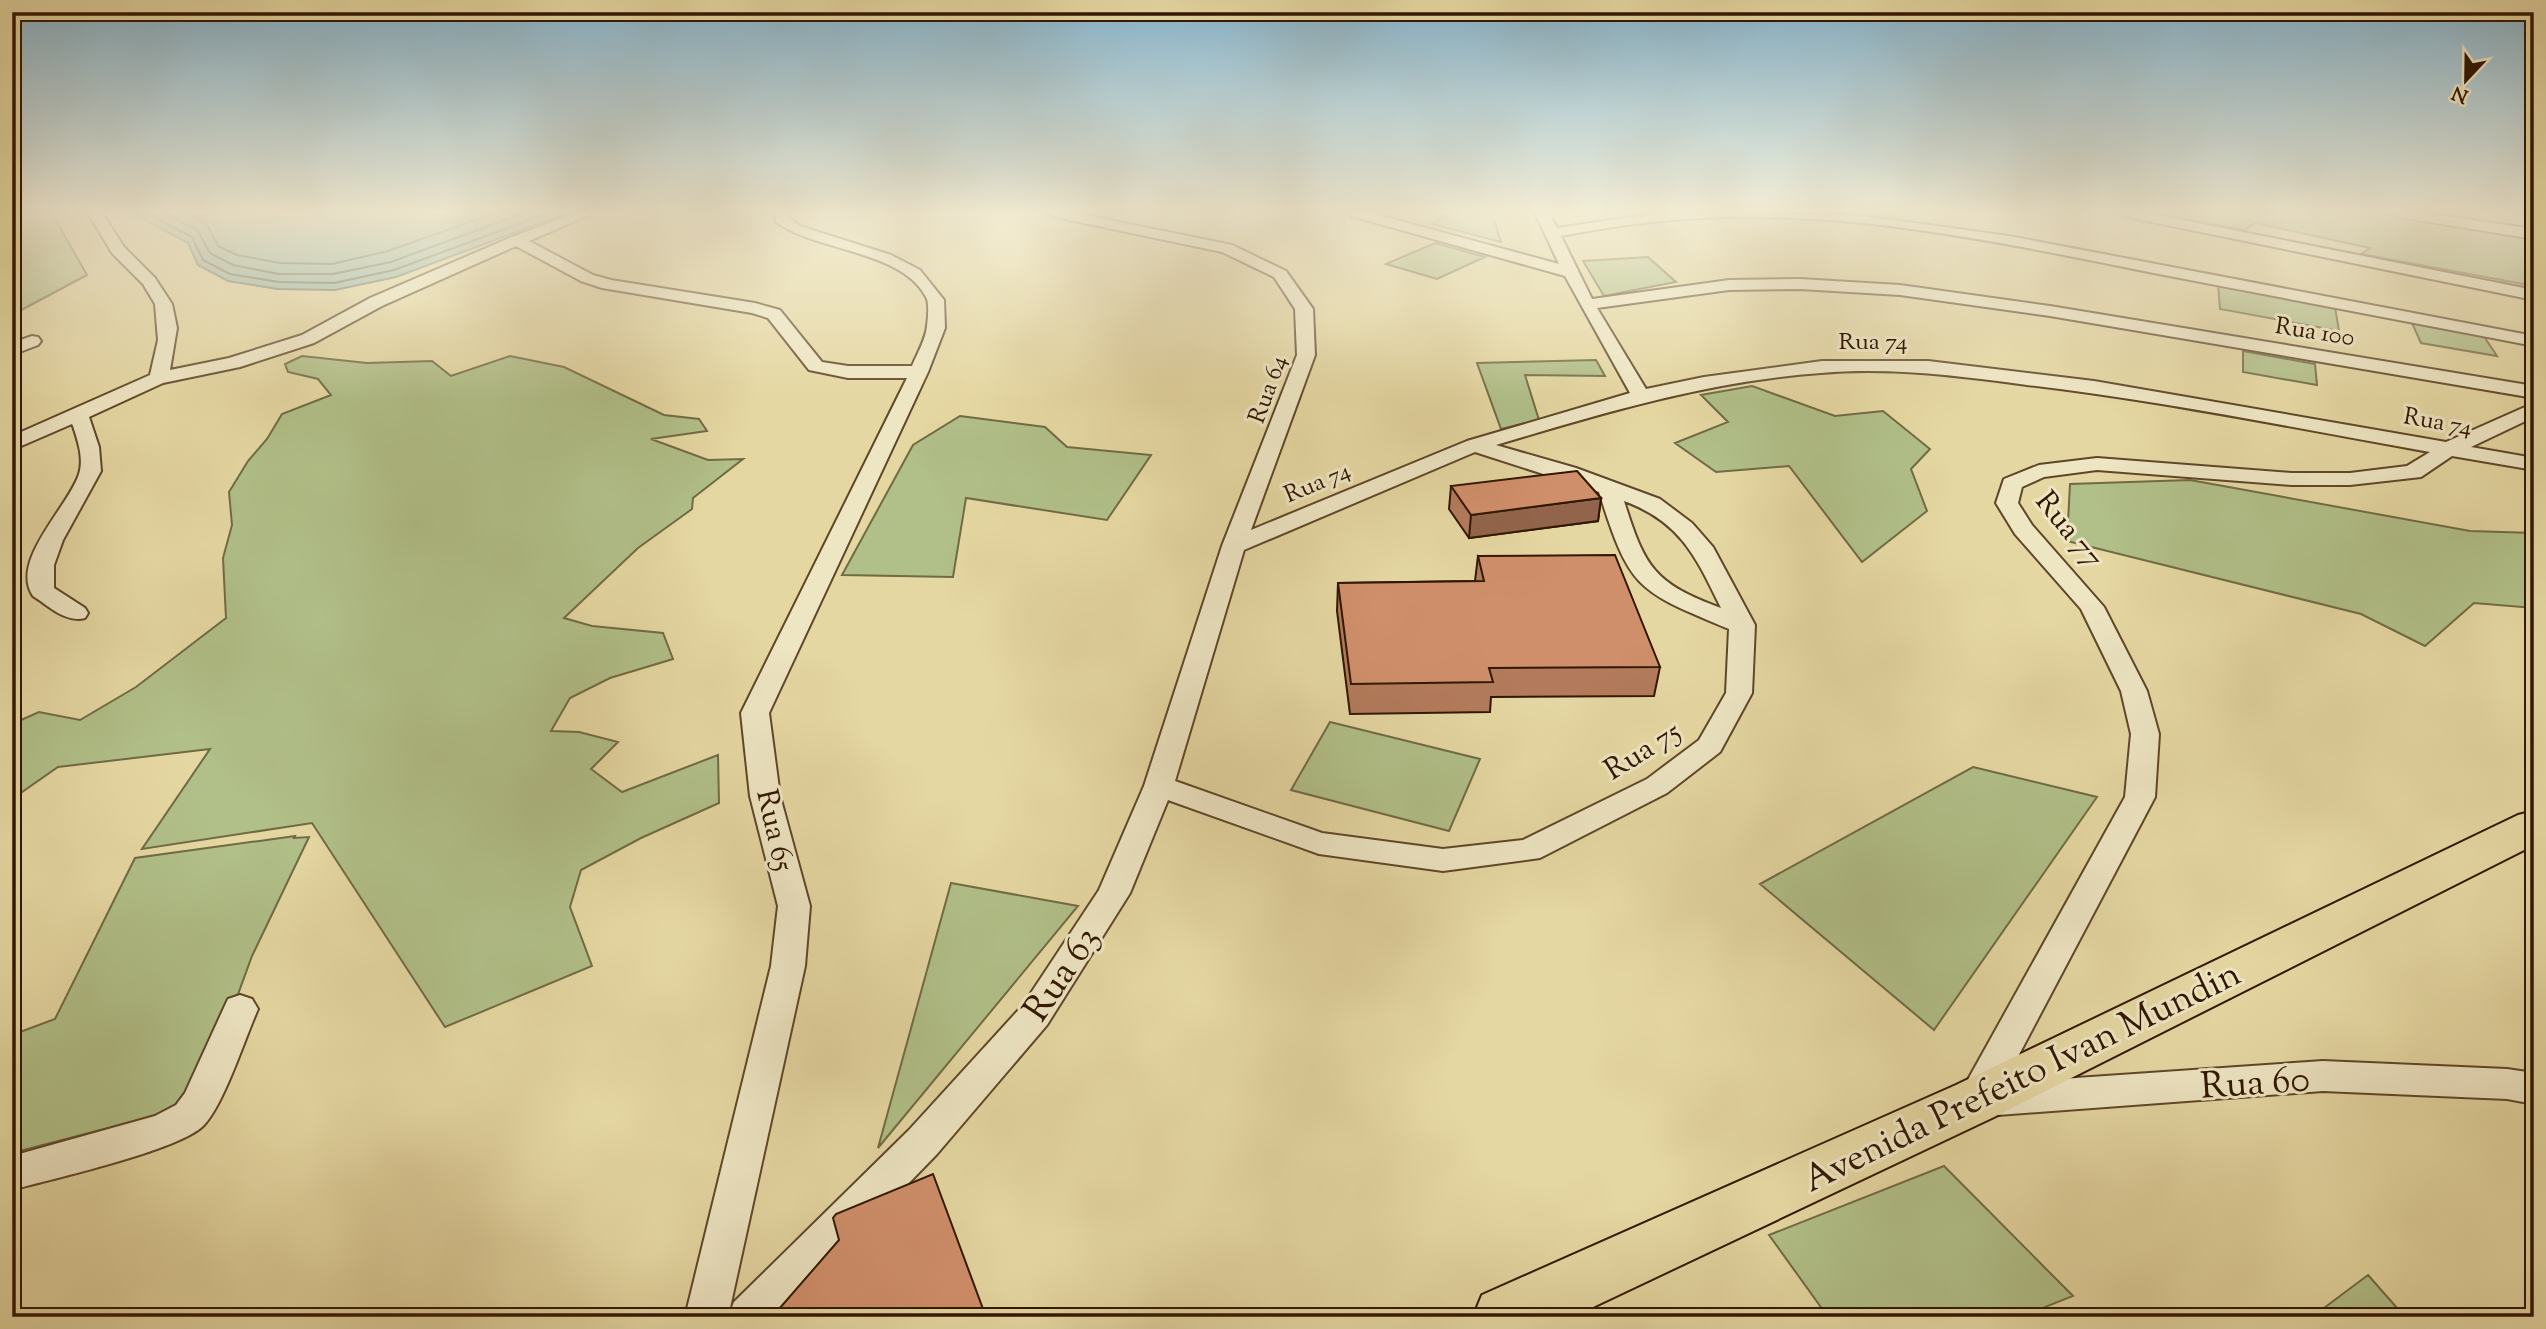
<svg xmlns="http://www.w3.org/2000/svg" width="2546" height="1329" viewBox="0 0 2546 1329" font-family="'Sorts Mill Goudy',serif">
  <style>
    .green { fill: #b1bf88; stroke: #716b44; stroke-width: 2 }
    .water { fill: #96b8ac; stroke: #6e7867; stroke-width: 2 }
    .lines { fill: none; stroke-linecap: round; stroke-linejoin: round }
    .shore { stroke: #646856; stroke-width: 2 }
    .street-casing { stroke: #5e4728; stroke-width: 4 }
    .primary-casing { stroke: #311700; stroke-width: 4 }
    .street { fill: #eee5c3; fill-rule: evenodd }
    .primary { fill: #e5d7a2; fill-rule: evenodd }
    .wall { fill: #b37b5c; stroke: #311700; stroke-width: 2 }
    .shaded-wall { fill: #92644b; stroke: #311700; stroke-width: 2 }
    .building { fill: #d08f6b; stroke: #311700; stroke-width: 2 }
    .labels { text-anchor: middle; stroke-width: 6; stroke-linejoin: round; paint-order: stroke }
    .far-street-label { font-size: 24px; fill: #311700; stroke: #eee5c3 }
    .street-label { font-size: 30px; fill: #311700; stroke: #eee5c3 }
    .near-street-label { font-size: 37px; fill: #311700; stroke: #eee5c3 }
  </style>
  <rect width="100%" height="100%" fill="#e5d7a2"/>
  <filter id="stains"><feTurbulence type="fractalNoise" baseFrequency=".00286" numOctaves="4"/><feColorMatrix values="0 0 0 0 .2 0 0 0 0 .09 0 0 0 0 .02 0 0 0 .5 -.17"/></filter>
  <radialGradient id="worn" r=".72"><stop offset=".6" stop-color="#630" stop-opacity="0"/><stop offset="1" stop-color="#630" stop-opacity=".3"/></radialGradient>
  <!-- green -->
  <path class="green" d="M12 213H52L87 275 12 315Z
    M1451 213H1492L1501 242 1432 224Z
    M2153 213H2378L2534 239V286L2361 254 2370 248 2255 223 2245 230Z
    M1435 243 1485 257 1437 279 1386 264Z
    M1648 257 1676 282 1604 296 1583 261Z
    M2218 285 2335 307 2339 331 2220 309Z
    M2412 323 2483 335 2497 356 2421 343Z
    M2243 351 2315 364 2317 385 2243 372Z
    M302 356 367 363 432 361 451 376 510 356 564 367 664 415 699 419 707 431 651 439 708 460 743 459 693 498 692 509 638 548 564 618 592 626 663 633 673 659 610 678 570 698 551 731 579 732 618 742 591 769 622 792 718 755 719 803 641 838 581 870 570 907 592 966 445 1027 312 823 142 849 210 749 58 767 12 799V724L39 712 80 720 136 687 226 618 223 558 232 525 229 492 248 461 267 439 282 414 331 395 318 379 288 372 285 364Z
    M1596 360 1605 376 1525 375 1539 420 1501 429 1477 363Z
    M1752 386 1835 416 1883 411 1930 449 1911 469 1927 511 1862 562 1789 466 1716 472 1675 443 1728 422 1701 395Z
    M960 416 1045 427 1067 447 1151 455 1107 520 966 498 953 577 842 575 913 445Z
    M2190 480 2470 531 2534 533V608L2474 603 2425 646 2361 614 2067 541 2070 484Z
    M1330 722 1480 759 1449 831 1291 790Z
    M1973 767 2097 797 1934 1030 1760 884Z
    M295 836 294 838 309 837 252 956 229 1019 178 1110 12 1153V1035L55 1019 135 858Z
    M951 883 1078 906 878 1148Z
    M1944 1166 2073 1296 2020 1317H1828L1769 1235Z
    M2368 1275 2405 1317H2312Z"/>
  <!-- water -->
  <path class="water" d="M133 213H567L396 277 335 290 278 289 228 281 198 265 188 243Z"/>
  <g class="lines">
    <!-- shore -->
    <path class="shore" d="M145 213 192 237 203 260 230 274 279 282 334 283 394 270 548 213
      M164 213 197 230 210 253 233 265 279 274H333L391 262 524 213
      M187 213 207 225 218 246 237 255 280 263 332 264 388 251 495 213"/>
    <!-- street casing -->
    <g class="street-casing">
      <path id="street" d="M88 213H102L124 247 155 278 172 304 177 328 170 370 229 358 302 335 370 298 512 237 575 213H594L529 241 593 275 611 280 755 303 780 310 822 362 848 366H912C917 354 926 339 927 326 928 319 929 305 927 299 904 250 817 252 776 222L775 213H789V218L800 226 891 255 920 270 944 300 945 328 928 372 769 713 780 796 810 906 805 966 728 1317 734 1302 909 1130 1023 1005 1099 890 1144 786 1222 546 1297 355 1295 309 1274 277 1222 252 1055 217 1048 213H1075L1232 245 1286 271 1313 309 1315 355 1251 530 1467 441 1630 393 1565 276 1351 216 1349 213H1371L1559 264 1535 213H1549L1557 228 1659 213 1857 215 2009 236 2534 336V346C2411 322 2288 299 2164 275 2013 245 1857 210 1703 218 1655 220 1608 227 1561 236L1592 299 1729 280 1800 279 1900 285 2050 306 2534 386V398L2050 316 1900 295 1800 289 1729 290 1597 308 1646 389 1704 377 1822 361H1928L2094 381 2446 442 2534 403V417L2471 447 2534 458V470L2452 456 2421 477 2350 485H2291L2097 470 2044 477 2022 487 2018 503 2032 525 2104 607 2147 691 2159 734 2155 797 2004 1083 2323 1061 2507 1069 2534 1073V1104L2507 1099 2323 1091 1998 1115 1984 1109 1978 1112 1965 1107 1959 1096 1965 1085 2125 797 2131 734 2121 691 2081 609 2015 534 1996 503 2004 479 2039 465 2097 458 2291 473H2350L2407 466 2430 452C2296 428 2162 401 2027 385 1959 376 1890 367 1821 373 1709 381 1603 413 1496 445L1576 468 1660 499 1692 523 1713 547 1755 625 1752 693 1720 752 1667 793 1540 858 1443 871 1319 854 1168 800 1130 893 1047 1025 937 1154 779 1317H685L771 966 778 906 750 796 741 713 907 378H848L809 370 768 318 752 313 602 288 581 281 516 246 382 306 314 343 240 367 163 383 89 417 99 447 101 471 63 540 54 565V588L85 608 88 613 85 618C65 623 49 606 33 596 9 561 69 506 79 474 84 459 78 441 73 426L72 424 12 450V436L150 375 158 340 155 304 143 284 112 253ZM1475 452 1599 492C1630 590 1636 590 1729 629L1726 693 1699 740 1647 779 1523 840 1443 849 1322 833 1175 781 1244 550ZM1624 501C1681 522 1696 557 1721 608 1654 583 1645 568 1624 501Z
        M2120 213H2147L2534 290V300L2127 217Z
        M2392 213H2425L2534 229V239L2399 217Z
        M32 336 38 337 41 341 38 345 12 355V343Z
        M240 995 252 999 258 1009C245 1038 224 1104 204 1125 181 1150 51 1179 12 1190V1156L155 1116 176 1105 185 1093 228 999Z"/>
    </g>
    <!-- primary casing -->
    <g class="primary-casing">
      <path id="primary" d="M2534 811V845L1994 1117 1572 1317H1473L1482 1295 1956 1085 2518 815Z"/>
    </g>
    <!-- street -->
    <use href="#street" class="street"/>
    <!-- primary -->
    <use href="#primary" class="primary"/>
  </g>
  <!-- wall -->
  <path class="wall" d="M1451 486 1601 498 1598 521 1469 538 1449 509Z
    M1478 556 1660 667 1654 696 1491 697 1490 712 1350 714 1337 611 1338 583 1475 581Z"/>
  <!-- shaded-wall -->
  <path class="shaded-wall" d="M1601 498 1598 521 1469 538 1471 515Z"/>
  <!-- building -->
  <path class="building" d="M1577 471 1601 498 1471 515 1451 486Z
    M1615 555 1660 667 1489 668 1493 682 1351 684 1338 583 1484 581 1478 556Z
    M933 1174 986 1317H772L839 1240 833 1218 836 1214Z"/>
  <!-- sky -->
  <linearGradient id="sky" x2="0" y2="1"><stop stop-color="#87b6d0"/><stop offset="0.53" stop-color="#f3edd5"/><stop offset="1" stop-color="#f3edd5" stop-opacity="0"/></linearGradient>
  <rect width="2546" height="399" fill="url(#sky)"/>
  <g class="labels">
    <!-- far-street labels -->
    <g class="far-street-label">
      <text transform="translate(2315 331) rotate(9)" y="8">Rua 100</text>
      <text x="1873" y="349">Rua 74</text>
      <text transform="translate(1267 389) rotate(-70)" y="8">Rua 64</text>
      <text transform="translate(2438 421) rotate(10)" y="8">Rua 74</text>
      <text transform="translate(1317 482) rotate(-23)" y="8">Rua 74</text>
    </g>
    <!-- street labels -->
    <g class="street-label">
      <text transform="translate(2070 529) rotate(51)" y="10">Rua 77</text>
      <text transform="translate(1642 750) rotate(-32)" y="10">Rua 75</text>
      <text transform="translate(776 830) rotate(77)" y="10">Rua 65</text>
    </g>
    <!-- near-street labels -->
    <g class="near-street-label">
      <text transform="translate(1060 973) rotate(-56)" y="13">Rua 63</text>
      <text transform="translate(2021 1075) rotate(-26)" y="13">Avenida Prefeito Ivan Mundin</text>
      <text transform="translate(2255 1081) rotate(-4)" y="13">Rua 60</text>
    </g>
  </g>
  <!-- margin -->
  <rect width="2546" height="1329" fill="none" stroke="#e5d7a2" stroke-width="42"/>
  <rect x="14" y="14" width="2518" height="1301" fill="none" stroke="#311700" stroke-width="3.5"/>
  <rect x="21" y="21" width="2504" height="1287" fill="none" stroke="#311700" stroke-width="2"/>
  <!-- north arrow -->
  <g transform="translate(2466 80) rotate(202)" stroke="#eee5c3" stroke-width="5" paint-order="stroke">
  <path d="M0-5L12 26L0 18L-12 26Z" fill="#311700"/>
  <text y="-10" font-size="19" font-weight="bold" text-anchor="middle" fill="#311700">N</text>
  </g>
  <rect width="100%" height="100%" filter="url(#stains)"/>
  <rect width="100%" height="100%" fill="url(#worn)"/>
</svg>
